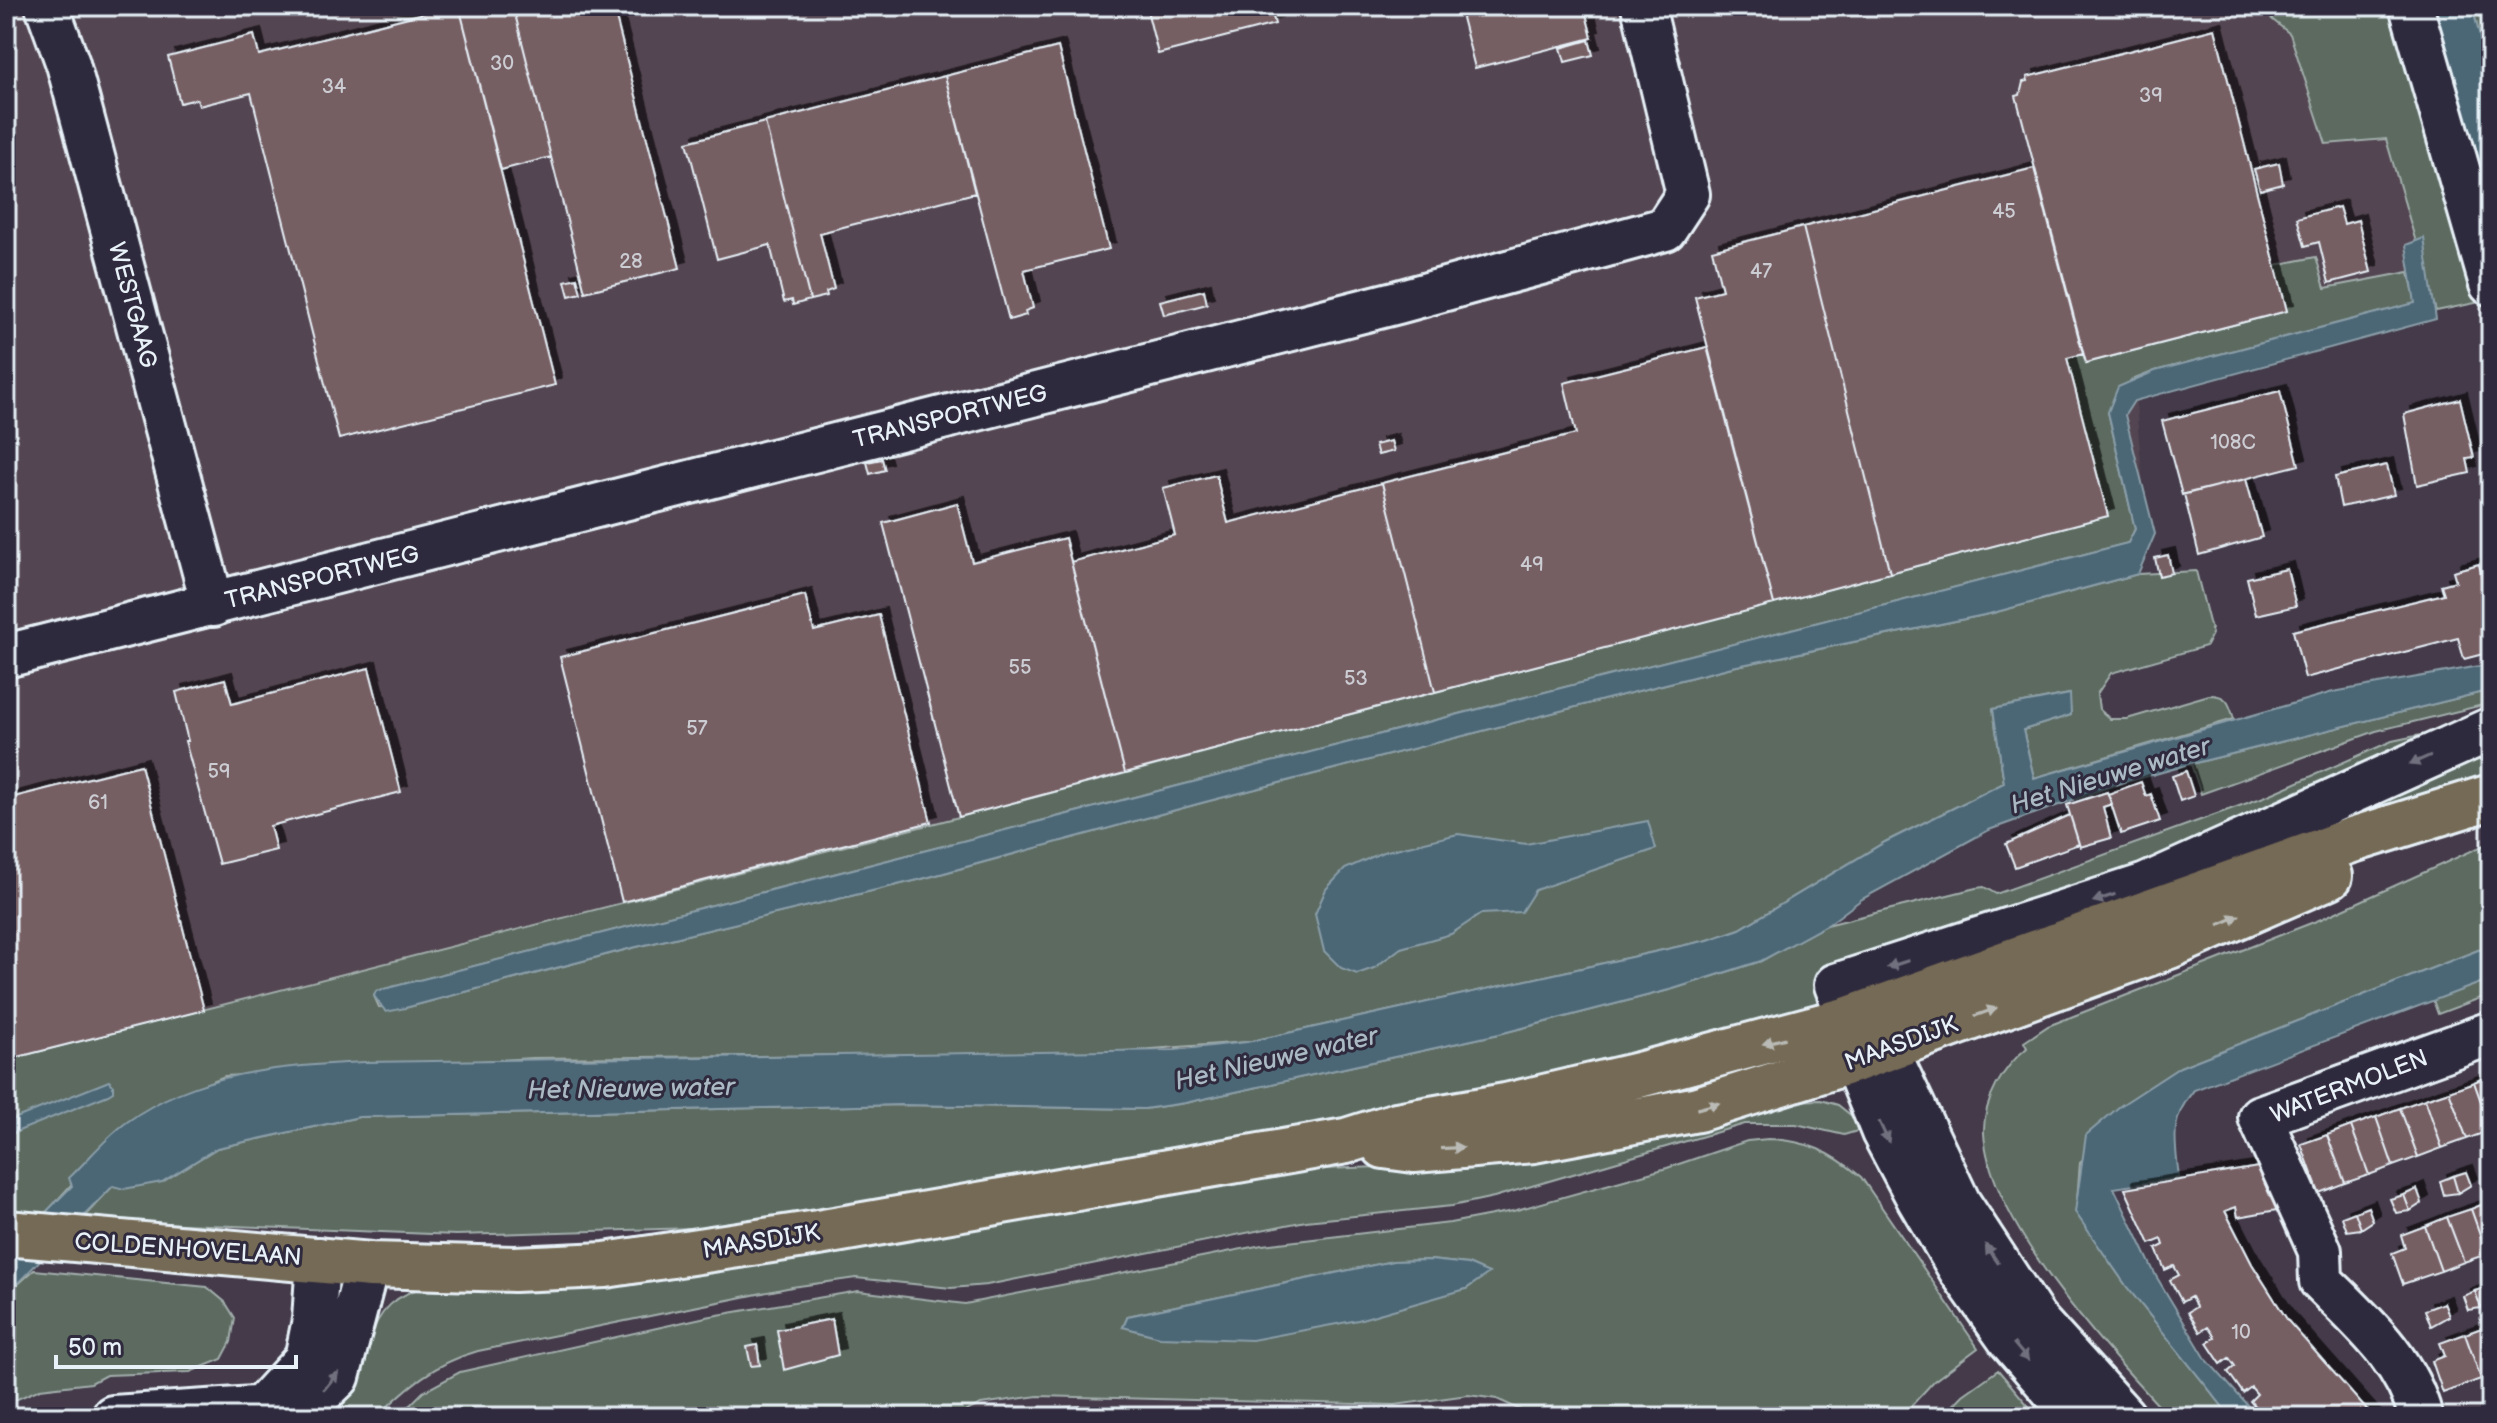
<svg xmlns="http://www.w3.org/2000/svg" width="2497" height="1423" viewBox="0 0 2497 1423" font-family="'Balsamiq Sans',sans-serif">
  <style>
    .built { fill: #534551 }
    .green { fill: #5c6a60; stroke: #a2aeac; stroke-width: 2; fill-rule: evenodd }
    .water { fill: #4c6674; stroke: #8a9ea9; stroke-width: 2 }
    .building { fill: #765f64; stroke: #e8f1f8; stroke-width: 2; filter: url(#shadow) }
    .lines { fill: none; stroke-linecap: round; stroke-linejoin: round }
    .minor-casing { stroke: #e8f1f8; stroke-width: 48 }
    .major-casing { stroke: #e8f1f8; stroke-width: 50 }
    .minor { stroke: #2f2a3d; stroke-width: 42 }
    .major { stroke: #756a55; stroke-width: 44 }
    .oneway { fill: #70707e }
    .oneway2 { fill: #babbb7 }
    .labels { text-anchor: middle; stroke-width: 6; stroke-linejoin: round; paint-order: stroke }
    .number-label { font-size: 20px; fill: #ccccd3 }
    .street-label { font-size: 24px; fill: #e8f1f8; stroke: #2f2a3d }
    .water-label { font-size: 26px; font-style: italic; fill: #aab9c3; stroke: #2f2a3d }
  </style>
  <defs>
    <filter id="shadow"><feDropShadow dx="7" dy="-7" stdDeviation="0" flood-color="#0009"/></filter>
  </defs>
  <rect width="100%" height="100%" fill="#443a49"/>
  <filter id="ink" filterUnits="userSpaceOnUse"><feTurbulence type="fractalNoise" baseFrequency=".0125" numOctaves="2"/><feDisplacementMap in="SourceGraphic" scale="16" xChannelSelector="R" yChannelSelector="G"/><feConvolveMatrix kernelMatrix="1 2 1 2 8 2 1 2 1" color-interpolation-filters="sRGB"/></filter>
  <g filter="url(#ink)">
    <!-- built -->
    <path class="built" d="M6 6H2351L2437 304 2135 392 2148 541 6 1131Z"/>
    <!-- green -->
    <path class="green" d="M2256 6H2396L2485 301 2436 311 2386 139 2326 144 2290 34Z
      M2472 6H2491V80Z
      M2316 257 2325 288 2409 272 2416 303 2155 371 2132 380 2108 412 2135 529 2128 543 376 991 374 996 379 1007 405 1008 628 949 918 880 1205 802 1732 667 1989 614 2138 574 2196 571 2212 634 2206 646 2111 673 2097 694 2099 709 2110 719H2127L2209 695C2227 695 2229 702 2234 719L2034 778 2023 730 2071 715 2069 694 1993 709 2004 783 1885 842 1740 929 1708 940 1247 1042 1097 1053 532 1058 225 1076 177 1095 128 1122 43 1216 6 1215V1060L959 817 2107 516 2067 358 2083 354 2086 363 2287 311 2275 265Z
      M2491 690V703L2376 731 2201 794 2191 764Z
      M2449 729 2142 876 1823 980 1815 1008 1518 1094 729 1227 456 1235 81 1220 113 1186 162 1182 217 1148 359 1117 902 1105 1144 1109 1185 1103 1499 1034 1673 989 1761 961 1819 927 1976 888 1984 887 1996 894 2264 797 2392 741Z
      M2491 747V779L2220 865Z
      M2491 842V945L2180 1067 2080 1163 2076 1212 2127 1287 2231 1417H2169C2109 1352 1989 1224 1984 1133 1983 1101 2003 1067 2027 1048L2024 1042 2048 1026 2319 920Z
      M2491 979V994L2438 1014 2433 1000Z
      M1821 1100 1838 1105 1867 1128 1844 1135 1796 1124H1745L1494 1197 1452 1206 1306 1221 987 1285 951 1288 856 1278 792 1287 478 1351C435 1363 408 1386 377 1417H307L365 1342H369C378 1310 397 1293 429 1286L670 1279 1267 1171 1437 1165 1791 1101Z
      M1768 1139C1806 1140 1832 1152 1861 1177L1978 1348 1934 1381 1901 1417H1536L1497 1399 1468 1395 1395 1405 1038 1396 981 1404 954 1417 940 1414 937 1417H398L423 1392 460 1372 706 1317 858 1291 965 1304 1262 1245 1450 1223 1513 1211 1667 1168 1747 1141ZM1430 1260 1468 1264 1488 1273 1466 1289 1123 1327 1128 1316 1393 1261Z
      M34 1270 207 1287 225 1302 235 1318 231 1342 222 1359 190 1372 106 1375 91 1383 40 1389 6 1404V1295Z
      M1998 1370 2038 1417H1942L1963 1395Z
      M1078 1406 1335 1417H981Z"/>
    <!-- water -->
    <path class="water" d="M2430 6H2472L2491 80V223Z
      M2424 238 2436 319 2134 401 2125 415 2155 534 2138 574 1989 614 1732 667 1205 802 918 880 628 949 405 1008 386 1012 374 996 376 991 2128 543 2135 529 2108 412 2118 387 2155 371 2415 303 2406 245Z
      M2491 664V690L2191 764 2109 787 1989 830 1862 899 1829 924 1761 961 1673 989 1499 1034 1185 1103 1144 1109 902 1105 359 1117 217 1148 162 1182 124 1189 113 1186 6 1295V1252L72 1186 69 1178C88 1160 106 1137 127 1122 197 1071 282 1066 365 1062L1175 1050 1247 1042 1708 940 1740 929 1885 842 2004 783 1993 709 2070 694 2071 715 2023 730 2034 778 2333 692Z
      M1648 821 1656 849 1535 890 1521 912 1481 914 1451 934 1401 948 1374 968 1357 974 1341 968 1324 951 1315 914 1326 889 1345 869 1383 852 1458 834 1526 844Z
      M2491 945V979L2194 1090C2169 1120 2175 1140 2179 1178L2114 1188 2156 1276 2206 1359 2258 1417H2231L2127 1287 2075 1212 2086 1135 2120 1106 2180 1067Z
      M109 1081 113 1085V1092L108 1095 6 1136V1122Z
      M1430 1260 1468 1264 1489 1273 1466 1289 1358 1320 1252 1340 1160 1337 1123 1327 1128 1316 1393 1261Z"/>
    <!-- building -->
    <path class="building" d="M452 6H459L555 385 339 439 251 93 199 106 197 99 180 103 168 57 254 35 259 55Z
      M459 6H513L551 157 501 170Z
      M513 6H613L680 268 585 292Z
      M1146 6H1270L1275 24 1158 54Z
      M1459 6H1584L1592 38 1475 68Z
      M2215 29 2287 311 2086 363 2016 96 2020 95 2023 82 2028 81 2027 77Z
      M1589 40 1593 55 1565 62 1561 48Z
      M1058 47 1109 249 1024 270 1033 308 1025 311 1026 315 1009 320 945 76Z
      M945 76 975 193 820 233 834 289 826 292 827 296 810 300 765 122Z
      M765 122 810 300 793 305 792 300 784 302 770 245 717 259 687 142Z
      M2279 163 2283 184 2260 190 2254 169Z
      M2034 168 2083 354 2067 358 2108 516 1890 573 1803 227Z
      M2339 207 2344 224 2358 220 2371 272 2329 283 2319 242 2305 246 2297 218Z
      M1803 227 1890 573 1774 604 1695 297 1722 290 1712 250Z
      M577 278 581 293 569 296 565 281Z
      M1204 290 1207 304 1164 315 1160 301Z
      M1707 347 1774 604 1435 692 1382 483 1576 434 1564 383Z
      M2280 391 2299 465 2182 495 2162 421Z
      M2460 399 2474 458 2467 459 2470 473 2417 485 2404 414Z
      M1391 441 1394 451 1378 455 1375 445Z
      M882 459 885 470 870 474 867 462Z
      M2387 465 2394 495 2341 507 2335 477Z
      M1216 475 1228 523 1382 483 1435 692 1125 773 1071 562 1175 535 1163 488Z
      M2246 479 2262 537 2199 555 2184 494Z
      M957 503 972 562 1065 538 1125 773 959 817 883 523Z
      M2168 555 2172 573 2159 576 2155 558Z
      M2479 564 2491 613V652L2464 659 2458 638 2305 678 2293 631 2444 594 2441 585 2456 581 2453 571Z
      M2287 569 2296 606 2256 615 2247 578Z
      M2491 572V595L2487 596 2481 574Z
      M805 595 814 631 879 615 931 822 622 902 560 657Z
      M369 668 401 792 270 826 276 850 219 864 185 741H188L176 692 225 679 232 704Z
      M141 765 204 1010 6 1060V799Z
      M2186 771 2194 796 2180 801 2172 776Z
      M2141 782 2146 796 2151 794 2160 821 2121 834 2108 794Z
      M2107 792 2112 804 2103 807 2111 838 2080 847 2067 805Z
      M2070 815 2079 844 2015 867 2006 844Z
      M2491 1075V1129L2474 1082Z
      M2474 1082 2491 1130 2467 1139 2449 1091Z
      M2449 1091 2467 1139 2442 1148 2425 1099Z
      M2425 1099 2442 1148 2418 1157 2400 1108Z
      M2400 1108 2418 1157 2393 1166 2376 1117Z
      M2376 1117 2393 1166 2369 1175 2351 1126Z
      M2351 1126 2369 1175 2345 1183 2327 1135Z
      M2327 1135 2345 1183 2319 1193 2301 1144Z
      M2270 1165 2288 1208 2238 1217 2236 1207 2225 1211 2252 1264 2288 1321 2373 1417H2277L2274 1414 2264 1417 2250 1401 2257 1394 2251 1387 2243 1393 2228 1372 2235 1366 2229 1358 2221 1364 2207 1343 2215 1337 2208 1327 2200 1332 2188 1312 2196 1307 2191 1297 2182 1302 2170 1280 2179 1275 2174 1266 2165 1270 2156 1249 2164 1245 2162 1239 2150 1244 2125 1189Z
      M2466 1172 2471 1185 2458 1193 2453 1176Z
      M2453 1176 2458 1193 2444 1195 2440 1181Z
      M2417 1189 2422 1203 2410 1211 2404 1195Z
      M2404 1195 2410 1211 2396 1213 2390 1199Z
      M2491 1201V1252L2487 1254 2471 1209Z
      M2368 1207 2373 1221 2361 1229 2355 1212Z
      M2471 1209 2487 1254 2464 1262 2447 1217Z
      M2355 1212 2361 1229 2347 1231 2342 1217Z
      M2447 1217 2464 1262 2441 1271 2425 1226Z
      M2425 1226 2441 1271 2403 1284 2392 1253 2405 1248 2401 1235Z
      M2487 1287 2491 1302 2481 1308 2475 1291Z
      M2475 1291 2481 1308 2468 1310 2463 1296Z
      M2444 1303 2449 1316 2431 1326 2425 1310Z
      M832 1319 838 1355 784 1370 777 1330Z
      M2487 1326 2491 1336V1375L2481 1379 2465 1334Z
      M2465 1334 2481 1379 2443 1393 2432 1361 2445 1356 2440 1343Z
      M757 1345 760 1365 751 1366 747 1347Z"/>
    <g class="lines">
      <!-- minor casing -->
      <g class="minor-casing">
        <path id="minor" d="M47 6 68 64 213 605
          M2411 6 2491 284
          M6 656 1398 302 1665 229 1688 194 1643 6
          M1860 1028 1886 1048 1959 1203 2035 1319 2124 1417
          M262 1407 306 1359 314 1320 318 1259
          M113 1417 285 1406 319 1395 338 1377 364 1278 371 1265
          M2076 1417 2009 1339 1961 1271 1918 1198 1883 1132 1854 1060 1849 1019 1836 985 2146 885 2491 729
          M2421 1417C2406 1359 2362 1322 2321 1281L2320 1251 2260 1117 2491 1033"/>
      </g>
      <!-- major casing -->
      <g class="major-casing">
        <path id="major" d="M1384 1146 1414 1150 1534 1140 1698 1109 1854 1060 2169 946 2330 876
          M6 1233 371 1265 514 1269 605 1265 818 1233 1346 1141 1397 1125 1506 1106 1639 1075 1849 1019 2352 840 2491 797"/>
      </g>
      <!-- minor -->
      <use href="#minor" class="minor"/>
      <!-- major -->
      <use href="#major" class="major"/>
    </g>
    <!-- one-way arrows -->
    <defs><path id="oneway-solid" d="M-6-.8H1V-3.2L6.5 0L1 3.2V.8H-6Z" transform="scale(2)"/></defs>
    <g class="oneway">
      <use href="#oneway-solid" transform="translate(2420 760) rotate(156)"/>
      <use href="#oneway-solid" transform="translate(2104 898) rotate(162)"/>
      <use href="#oneway-solid" transform="translate(1898 964) rotate(162)"/>
      <use href="#oneway-solid" transform="translate(1884 1132) rotate(65)"/>
      <use href="#oneway-solid" transform="translate(1992 1254) rotate(-124)"/>
      <use href="#oneway-solid" transform="translate(2021 1352) rotate(50)"/>
      <use href="#oneway-solid" transform="translate(331 1381) rotate(-51)"/>
    </g>
    <g class="oneway2">
      <use href="#oneway-solid" transform="translate(2229 920) rotate(-24)"/>
      <use href="#oneway-solid" transform="translate(1986 1012) rotate(-20)"/>
      <use href="#oneway-solid" transform="translate(1774 1041) rotate(166)"/>
      <use href="#oneway-solid" transform="translate(1708 1106) rotate(-15)"/>
      <use href="#oneway-solid" transform="translate(1452 1148) rotate(-3)"/>
    </g>
  </g>
  <g class="labels">
    <!-- number labels -->
    <g class="number-label">
      <text x="502" y="70">30</text>
      <text x="334" y="93">34</text>
      <text x="2151" y="102">39</text>
      <text x="2004" y="218">45</text>
      <text x="631" y="268">28</text>
      <text x="1761" y="278">47</text>
      <text x="2233" y="449">108C</text>
      <text x="1532" y="571">49</text>
      <text x="1020" y="674">55</text>
      <text x="1356" y="685">53</text>
      <text x="697" y="735">57</text>
      <text x="219" y="778">59</text>
      <text x="98" y="809">61</text>
      <text x="2241" y="1339">10</text>
    </g>
    <!-- street labels -->
    <g class="street-label">
      <text transform="translate(133 305) rotate(75)" y="8">WESTGAAG</text>
      <text transform="translate(950 416) rotate(-14)" y="8">TRANSPORTWEG</text>
      <text transform="translate(322 577) rotate(-14)" y="8">TRANSPORTWEG</text>
      <text transform="translate(1901 1043) rotate(-20)" y="8">MAASDIJK</text>
      <text transform="translate(2349 1086) rotate(-21)" y="8">WATERMOLEN</text>
      <text transform="translate(761 1241) rotate(-9)" y="8">MAASDIJK</text>
      <text transform="translate(188 1249) rotate(4)" y="8">COLDENHOVELAAN</text>
    </g>
    <!-- water labels -->
    <g class="water-label">
      <text transform="translate(2110 775) rotate(-17)" y="9">Het Nieuwe water</text>
      <text transform="translate(1276 1058) rotate(-13)" y="9">Het Nieuwe water</text>
      <text transform="translate(631 1088) rotate(-1)" y="9">Het Nieuwe water</text>
    </g>
  </g>
  <!-- margin -->
  <rect width="2497" height="1423" fill="none" stroke="#2f2a3d" stroke-width="32"/>
  <rect x="16" y="16" width="2465" height="1391" fill="none" stroke="#e8f1f8" stroke-width="3" filter="url(#ink)"/>
  <!-- scale -->
  <path d="M56 1355v12h240v-12" fill="none" stroke="#e8f1f8" stroke-width="4"/>
  <text x="68" y="1355" font-size="24" fill="#e8f1f8" stroke="#2f2a3d" stroke-width="6" paint-order="stroke">50 m</text>
</svg>
